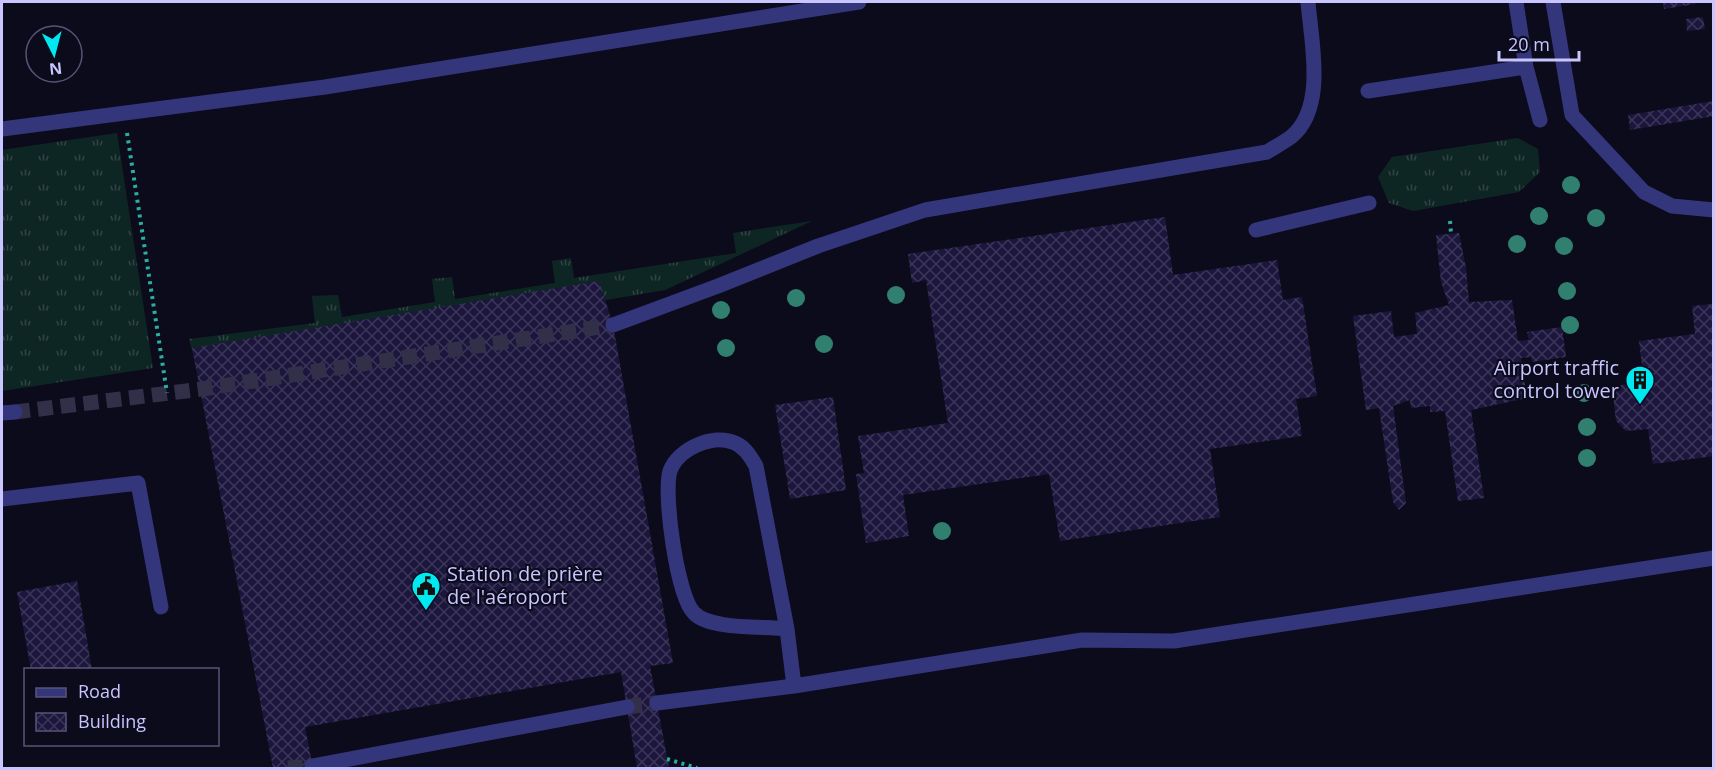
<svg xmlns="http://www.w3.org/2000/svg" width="1715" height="770" viewBox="0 0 1715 770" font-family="'Open Sans',sans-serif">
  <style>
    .grass { fill: url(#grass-tufts) }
    .building { fill: url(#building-cross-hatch) }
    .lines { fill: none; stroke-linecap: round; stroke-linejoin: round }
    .minor-tunnel { stroke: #323049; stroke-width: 15; stroke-dasharray: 15 8; stroke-linecap: butt }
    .path { stroke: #2aaf9e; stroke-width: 4; stroke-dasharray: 3 4.5; stroke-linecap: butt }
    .minor { stroke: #34367c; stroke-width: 15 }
    .tree { fill: #31806f }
    .labels { text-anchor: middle; stroke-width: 4.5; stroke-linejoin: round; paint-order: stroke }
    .poi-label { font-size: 20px; fill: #c8c5ff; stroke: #0c0b1c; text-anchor: end }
  </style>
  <defs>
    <pattern id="grass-tufts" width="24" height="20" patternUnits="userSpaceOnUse" patternTransform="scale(1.5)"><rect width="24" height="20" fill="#0e2623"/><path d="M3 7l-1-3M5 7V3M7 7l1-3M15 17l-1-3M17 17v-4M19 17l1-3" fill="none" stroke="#304444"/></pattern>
    <pattern id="building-cross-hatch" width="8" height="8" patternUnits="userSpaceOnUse" patternTransform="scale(1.5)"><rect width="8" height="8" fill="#1c163d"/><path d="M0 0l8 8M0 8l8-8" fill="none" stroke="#3c365a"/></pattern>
  </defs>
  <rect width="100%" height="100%" fill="#0c0b1c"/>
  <!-- grass -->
  <path class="grass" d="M117 133 153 368 2 391V150Z
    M1518 138 1538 149 1540 172 1519 192 1413 211 1389 203 1378 177 1392 157Z
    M812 221 665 290 197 369 189 339 315 323 312 296 338 295 342 317 435 302 432 279 452 277 455 299 555 283 552 261 571 258 574 278 736 253 733 233Z"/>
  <!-- building -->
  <path class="building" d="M1663 2H1695V4L1664 9Z
    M1703 17 1705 29 1687 31 1686 19Z
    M1714 101V116L1630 130 1628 115Z
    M1165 217 1173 275 1277 260 1283 300 1302 297 1317 396 1296 399 1302 436 1210 449 1220 517 1060 541 1049 474 903 495 909 536 866 543 856 474 864 473 858 436 948 423 926 280 912 283 908 254Z
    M1459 233 1466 268 1469 302 1512 300 1518 341 1529 340 1527 332 1562 327 1566 357 1532 362 1531 357 1521 358 1527 398 1471 410 1484 498 1458 501 1445 411 1430 412V406L1411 408 1410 400 1393 406 1406 503 1399 510 1393 502 1379 408 1366 410 1353 316 1391 311 1394 337 1417 334 1415 313 1449 305 1441 282 1436 235Z
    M599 281 613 325 673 663 650 666 669 768H637L621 672 305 727 313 768H273L192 348Z
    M1714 304V456L1653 464 1648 429 1626 431 1616 421 1613 395 1621 385 1644 382 1639 341 1695 334 1692 306Z
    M833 397 846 490 790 499 775 405Z
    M77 581 92 670H31L17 592Z"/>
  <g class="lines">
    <!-- minor-tunnel -->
    <path class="minor-tunnel" d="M15 412 202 389 613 325
      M627 707 657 703
      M288 768 312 766"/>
    <!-- path -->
    <path class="path" d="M127 133 167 393
      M1450 221 1451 233
      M667 759 697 768"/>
    <!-- minor -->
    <path class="minor" d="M1516 2 1526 67 1540 120
      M1553 2 1572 115 1644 192 1672 206 1714 210
      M1368 91 1526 67
      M2 129 325 87 859 2
      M1256 230 1369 203
      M613 325 718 286 818 246 925 210 1267 152C1275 147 1284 142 1291 137 1327 108 1311 41 1308 2
      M2 413 15 412
      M2 499 138 483 161 607
      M787 629C763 626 710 630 694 613 677 596 663 494 670 471 678 449 713 433 735 443 745 447 751 457 756 466L787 629 794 686
      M657 703 794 686 1082 640 1174 641 1714 558
      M312 766 627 707"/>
  </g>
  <!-- trees -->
  <g class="tree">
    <circle cx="1571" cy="185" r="9"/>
    <circle cx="1539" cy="216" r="9"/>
    <circle cx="1596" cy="218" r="9"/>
    <circle cx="1517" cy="244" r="9"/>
    <circle cx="1564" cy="246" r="9"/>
    <circle cx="1567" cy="291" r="9"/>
    <circle cx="896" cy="295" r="9"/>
    <circle cx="796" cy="298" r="9"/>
    <circle cx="721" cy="310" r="9"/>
    <circle cx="1570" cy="325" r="9"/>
    <circle cx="824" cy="344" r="9"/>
    <circle cx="726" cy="348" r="9"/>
    <circle cx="1584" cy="393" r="9"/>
    <circle cx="1587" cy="427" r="9"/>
    <circle cx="1587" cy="458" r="9"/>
    <circle cx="942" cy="531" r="9"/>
  </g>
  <!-- icons -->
  <defs>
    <g id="building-pin" transform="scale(1.5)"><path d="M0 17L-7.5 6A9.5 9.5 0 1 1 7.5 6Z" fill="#00e8f0" stroke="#0c0b1c"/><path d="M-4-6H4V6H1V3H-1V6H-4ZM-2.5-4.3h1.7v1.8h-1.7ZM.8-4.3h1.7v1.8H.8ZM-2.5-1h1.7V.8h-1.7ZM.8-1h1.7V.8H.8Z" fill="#111"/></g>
    <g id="civic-pin" transform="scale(1.5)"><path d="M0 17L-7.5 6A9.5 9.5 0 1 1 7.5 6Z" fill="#00e8f0" stroke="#0c0b1c"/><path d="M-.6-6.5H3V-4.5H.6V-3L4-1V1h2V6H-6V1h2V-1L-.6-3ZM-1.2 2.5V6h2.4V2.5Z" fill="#111"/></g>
  </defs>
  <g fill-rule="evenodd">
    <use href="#building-pin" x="1640" y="380"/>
    <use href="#civic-pin" x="426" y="586"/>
  </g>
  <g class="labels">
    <!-- poi labels -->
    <g class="poi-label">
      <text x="1619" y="375">Airport traffic<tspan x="1619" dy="23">control tower</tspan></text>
      <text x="447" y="581" text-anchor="start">Station de prière<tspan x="447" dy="23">de l'aéroport</tspan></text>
    </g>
  </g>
  <!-- border -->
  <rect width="1715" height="770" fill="none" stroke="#c8c5ff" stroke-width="6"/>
  <!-- legend -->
  <rect x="24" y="668" width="195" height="78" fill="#0c0b1c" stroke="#575577" stroke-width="1.5"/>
  <rect x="36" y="688" width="30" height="9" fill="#34367c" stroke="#575577" stroke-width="1.5"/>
  <text x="78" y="698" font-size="18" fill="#c8c5ff">Road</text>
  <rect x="36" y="713" width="30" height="18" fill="url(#building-cross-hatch)" stroke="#575577" stroke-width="1.5"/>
  <text x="78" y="728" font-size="18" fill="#c8c5ff">Building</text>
  <!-- north arrow -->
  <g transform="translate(54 54) rotate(174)"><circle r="28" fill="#0c0b1c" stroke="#575577" stroke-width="1.5"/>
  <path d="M0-4.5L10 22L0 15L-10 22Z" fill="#00e8f0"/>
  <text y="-9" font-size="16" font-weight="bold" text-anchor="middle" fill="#c8c5ff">N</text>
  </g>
  <!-- scale -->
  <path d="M1499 51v9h80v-9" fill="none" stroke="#c8c5ff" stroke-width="3"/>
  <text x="1508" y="51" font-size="18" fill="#c8c5ff" stroke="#0c0b1c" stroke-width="4.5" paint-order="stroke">20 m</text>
</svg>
